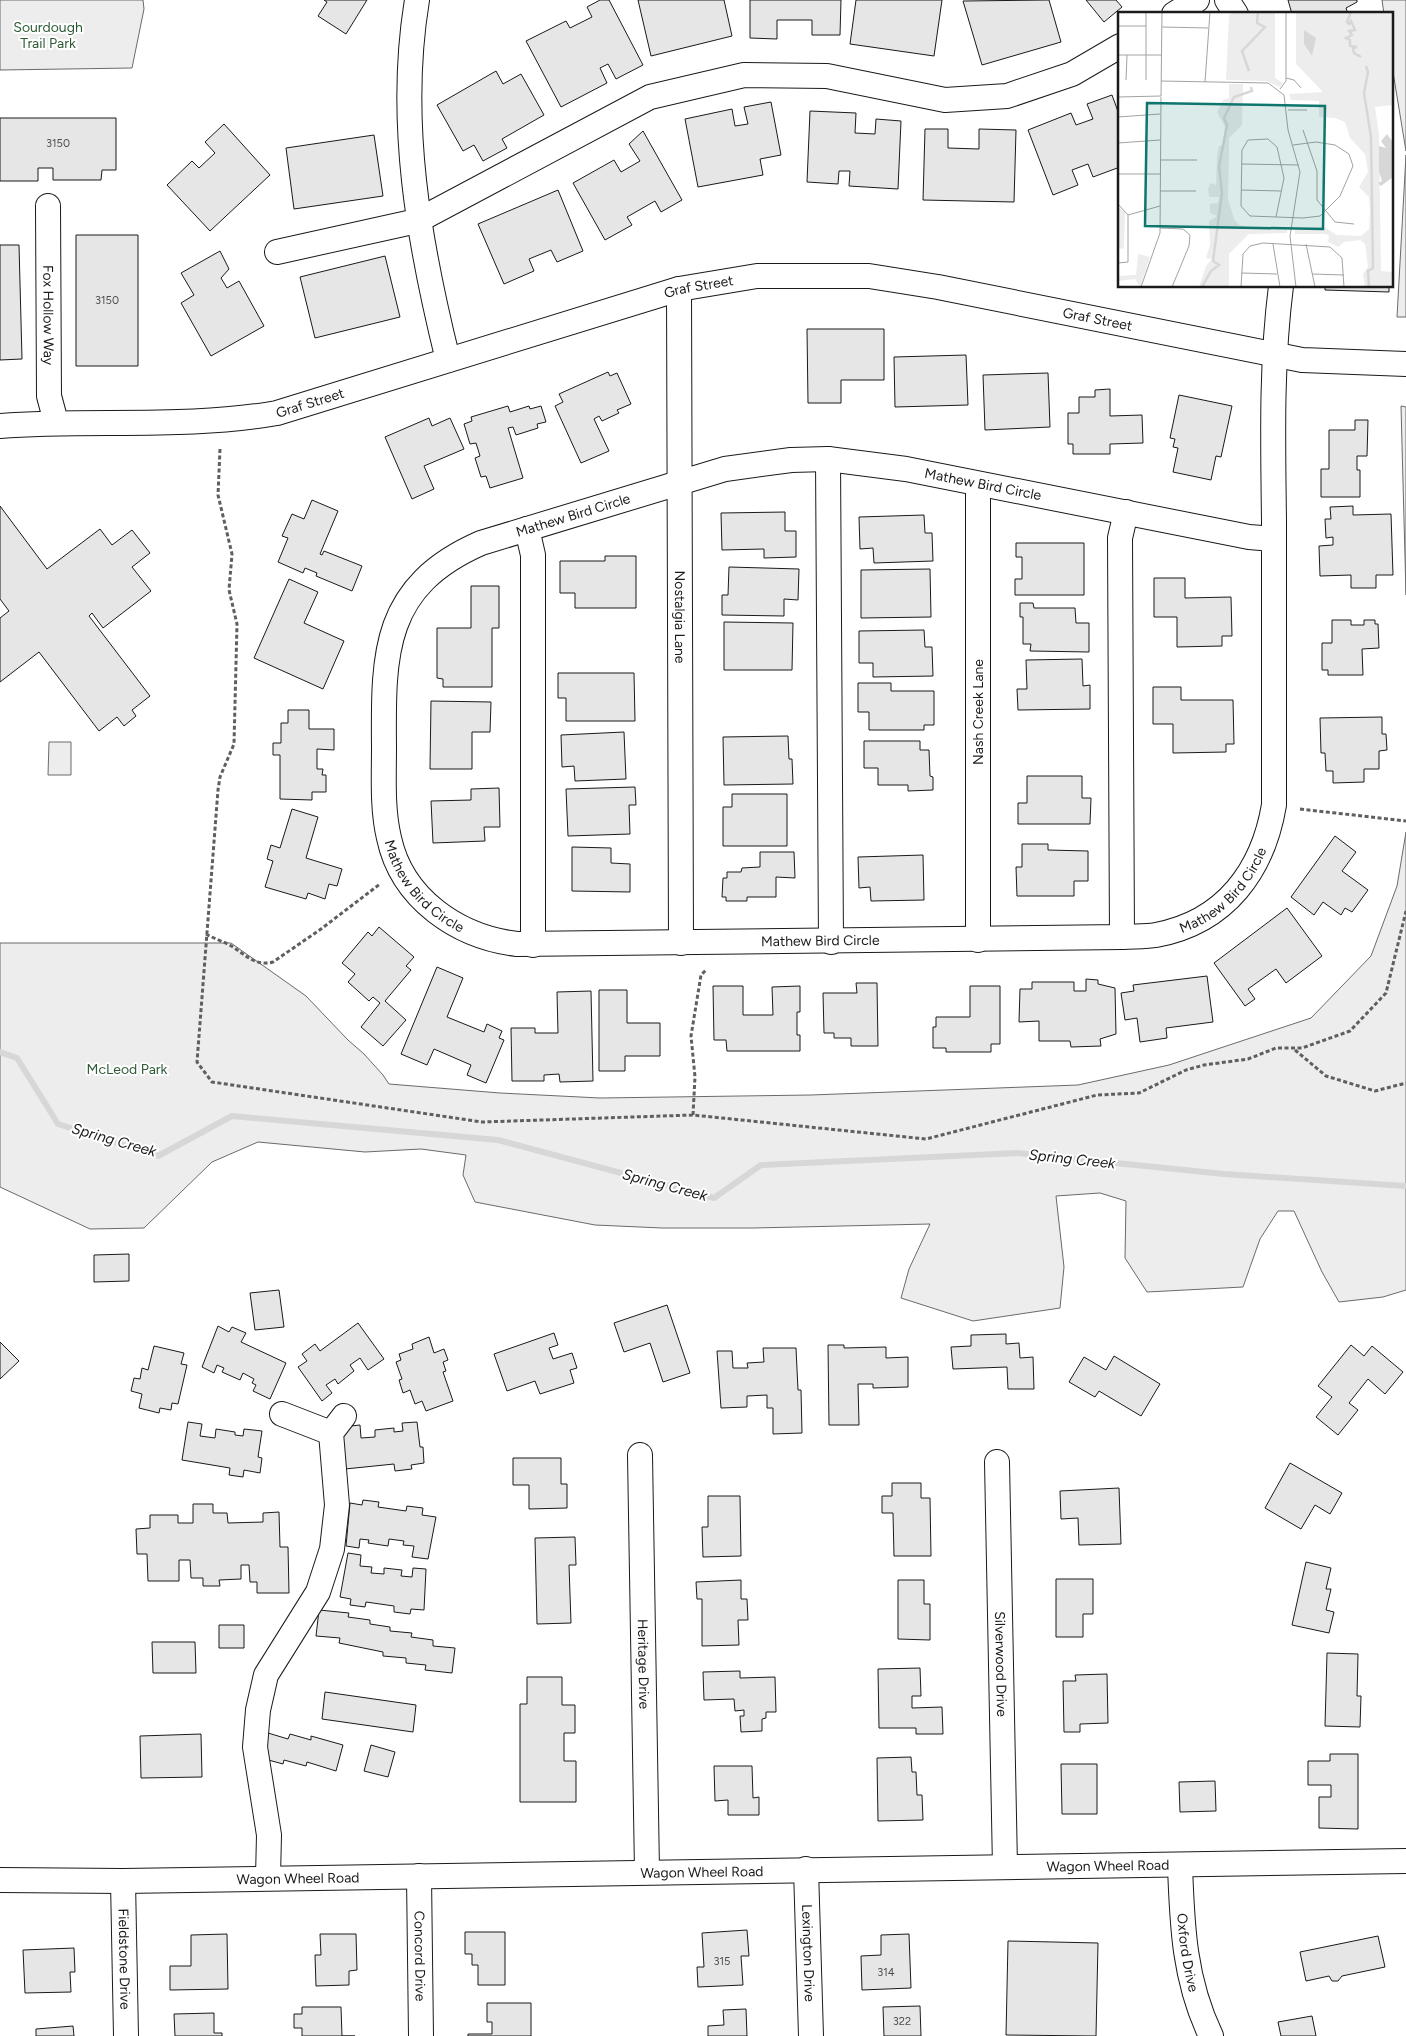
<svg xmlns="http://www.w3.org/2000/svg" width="1406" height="2036" viewBox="0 0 1406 2036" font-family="Figtree,sans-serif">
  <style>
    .green { fill: #ededed; stroke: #6a6a6a }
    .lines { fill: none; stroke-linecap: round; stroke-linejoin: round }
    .stream { stroke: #d7d7d7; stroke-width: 6 }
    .building { fill: #e6e6e6; stroke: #1a1a1a }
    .minor-casing { stroke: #1a1a1a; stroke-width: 26 }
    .path { stroke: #5f5f5f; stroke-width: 3; stroke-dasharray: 4 2.5; stroke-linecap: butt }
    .minor { stroke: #fff; stroke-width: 24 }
    .labels { text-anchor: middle; stroke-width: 4; stroke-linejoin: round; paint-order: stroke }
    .number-label { font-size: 11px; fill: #4d4d4d }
    .park-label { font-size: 14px; fill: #2b5a34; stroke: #fff }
    .street-label { font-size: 14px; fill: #1a1a1a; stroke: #fff }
    .water-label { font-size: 15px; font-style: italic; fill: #1a1a1a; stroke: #fff }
    .inset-river { fill: none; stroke: #d7d7d7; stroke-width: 2.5 }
    .inset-road { fill: none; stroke: #a3a3a3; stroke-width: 1 }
    .view { fill: #0f766e; fill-opacity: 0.15; stroke: #0f766e; stroke-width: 2.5 }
    .inset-edge { fill: none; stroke: #1a1a1a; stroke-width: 2.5 }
  </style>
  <rect width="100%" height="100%" fill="#fff"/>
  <!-- green -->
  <path class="green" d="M0 0H143L144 9 132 68 0 70Z
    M1382 0H1406V151L1392 66V14H1384Z
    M1406 155V317H1397Z
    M1401 406 1406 407V595Z
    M49 742H71V775H48Z
    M1406 832V1290L1383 1297 1339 1302 1322 1272 1294 1211H1278L1260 1239 1243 1287 1147 1292 1125 1258 1126 1201 1100 1193 1056 1196 1064 1267 1060 1308 973 1321 901 1298 909 1269 930 1224 754 1228H662L595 1225 475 1202 463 1175 466 1155 421 1149 365 1152 258 1142 212 1162 144 1228 90 1229 0 1187V943H231L306 996 348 1040 364 1054 383 1075 389 1084 500 1093 600 1098 811 1095 1078 1085 1169 1065 1311 1018 1371 956 1397 886Z"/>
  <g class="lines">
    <!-- stream -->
    <path class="stream" d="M0 1052 17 1058 58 1124 158 1156 232 1116 498 1140 714 1198 761 1165 1017 1153 1224 1174 1406 1186"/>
  </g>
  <!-- building -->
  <path class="building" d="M324 0H367L346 34 318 16 327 2Z
    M600 0H609L643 65 616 79 608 64 600 68 607 83 561 107 526 41 566 21 570 28 592 17 587 7Z
    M638 0H724L732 36 651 56Z
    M750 0H841L840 35H812V20H777V39L750 38Z
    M856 0H942L934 56 850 44Z
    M1049 0 1061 42 982 65 963 1Z
    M1086 0H1116L1122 7 1104 22Z
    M1288 0H1357V2L1346 8 1348 14H1292Z
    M496 71 503 84 521 74 544 115 502 139 507 148 483 161 474 145 463 151 437 105Z
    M1112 95 1120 117V167L1093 177 1088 164 1072 170 1078 185 1053 195 1028 130 1071 113 1076 125 1093 119 1087 104Z
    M771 102 781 155 760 159 763 175 698 187 685 119 732 109 735 126 748 124 744 107Z
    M810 111 856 113 855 133 875 134 876 119 901 121 898 189 849 186 850 171H839L838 184 807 182Z
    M0 118H116V170H102L101 180H53V168H38V181H0Z
    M224 124 270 175 210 231 167 185 192 161 199 168 215 153 205 142Z
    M925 129H948V148L979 149V129L1016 130 1014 202 923 200Z
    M643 131 682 200 661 212 655 201 627 217 632 225 605 240 573 183 614 160 621 172 640 161 629 144Z
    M374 135 383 196 294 209 286 148Z
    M558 190 583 251 557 262 551 250 529 259 534 271 504 284 478 224Z
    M76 235H138V366H76Z
    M0 245H19L22 359 0 360Z
    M220 251 229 269 221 278 227 288 239 281 264 326 211 356 181 303 194 295 181 273Z
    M385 256 400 317 315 338 300 277Z
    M1325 286H1389V292L1325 290Z
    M807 329H884V380H841V403H808Z
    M966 355 968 405 895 407 894 357Z
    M608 372 610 376 617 373 631 404 617 410 619 413 602 421 599 416 594 419 609 451 581 463 555 406 563 402 559 394Z
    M1048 373 1050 427 985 430 983 375Z
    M1110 389V416L1142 415 1143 443 1110 444V454H1073V444H1068V413H1079V397H1095V390Z
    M1179 395 1232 406 1221 457 1216 456 1211 480 1173 472 1178 448 1173 447 1175 439 1170 438Z
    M508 406 510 412 529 406 530 409 541 406 546 422 537 424 538 428 516 435 513 427 508 428 523 478 490 488 486 476 481 477 475 458 480 456 476 443 470 444 464 424 472 421 471 417Z
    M429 418 432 426 450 418 464 449 424 466 434 489 412 499 385 437Z
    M1355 420H1368L1367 456H1357V470H1360V497H1321V469H1329V430H1355Z
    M312 500 338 511 320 554 322 555 324 551 362 566 352 591 316 576 317 573 305 568 303 573 278 562 288 538 282 536 292 514 304 519Z
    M0 506 47 569 100 529 112 545 132 530 150 553 132 567 151 591 103 628 92 613 89 616 150 696 132 710 136 716 124 726 117 717 99 731 39 652 0 682V618L9 611 0 599Z
    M1353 506V515L1391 514 1393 575H1376V588H1351V575L1320 576 1319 546 1333 545V537L1326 538 1325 519H1331L1330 507Z
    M785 512V531H796V557L764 558V549L722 550 721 513Z
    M924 515 925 533H932L933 561 874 563 873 548 860 549 859 517Z
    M1016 543H1084V595H1015V579H1022V557H1016Z
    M605 556H636V608H575V593H560V561H605Z
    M729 567 799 569 798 600 784 599V616L722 615V595H728Z
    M930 569 931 617 861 618V570Z
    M1154 578H1185V598L1231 597 1232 636H1222V646L1177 647V617H1154Z
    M289 579 318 592 304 623 344 641 323 689 254 658Z
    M471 586H499V628H492V687H443V679L437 678V628H471Z
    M1020 603H1033L1034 608H1075L1076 623H1089V652L1030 651 1031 644H1023V617H1020Z
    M1332 620H1351V625H1364V620H1375V624H1378L1379 648 1362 649 1363 675H1328V670H1322V643H1332Z
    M724 622 793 623 792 670H724Z
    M924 630 925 647H932L933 676 873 677V663H859V631Z
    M1082 659 1083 686 1090 685V709L1018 710 1017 689H1027L1026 660Z
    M558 673H634L635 721H566V698H558Z
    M858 683H891V691H934V725H924V730H869V712H858Z
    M1153 687H1181V700H1233L1234 744H1226V752L1173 753V724H1153Z
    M431 701 491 702 490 732H472V769H430Z
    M288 710H309V729H334V750L317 749V769H323L322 775H326V792H312V800L280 799V755H273V743H281V723H288Z
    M1382 717V734H1386L1387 750 1379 751V769H1364V782L1333 783V771H1326L1325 753H1321L1320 718Z
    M624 732 626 779 575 781 574 766 562 767 561 735Z
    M788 736 789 759H792L793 784 724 785 723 737Z
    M864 741H920V750H929L930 776 933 777V790L908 791V785H878V768H864Z
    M1027 776H1082V798H1091L1090 824H1018V803H1027Z
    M635 787 636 805H629L630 834 568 836 566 789Z
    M499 788 500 827H484L485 841 433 843 431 801 471 800V789Z
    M732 794H787V846H723V807H732Z
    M292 809 318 817 306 858 342 869 337 886 329 884 325 899 308 893 306 899 265 887 273 861 267 859 271 845 280 848Z
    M1335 836 1356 852 1342 871 1368 890 1352 912 1345 908 1341 915 1323 902 1314 915 1291 897Z
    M1022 844H1048V850L1088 851V881H1074V896H1017L1016 867H1022Z
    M572 847 611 848V863L630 864V892L572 891Z
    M760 852H794L795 878 776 877V897H747V901H726V897H722L723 878H727V872H741L742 868 760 867Z
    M923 855 924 900 871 901 870 887 859 888 858 857Z
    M1287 908 1322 956 1286 983 1276 969 1248 989 1255 999 1245 1006 1214 963Z
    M379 927 414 957 406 966 411 970 385 1001 406 1020 383 1046 361 1027 380 1003 373 997 369 1001 348 982 355 974 342 963 368 932 372 936Z
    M437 967 463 978 447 1017 484 1032 487 1024 502 1031 499 1038 504 1040 486 1083 467 1075 471 1065 434 1049 427 1065 401 1054Z
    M1207 976 1213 1022 1166 1028 1167 1038 1140 1042 1137 1018 1125 1020 1121 993 1134 991 1133 985Z
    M1086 979 1098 980V984L1115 988 1116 1034 1100 1039 1101 1046 1071 1047 1070 1041H1039V1021L1019 1022 1020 989H1032V982H1074V991H1086Z
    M856 983H877L878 1046H851V1038H834V1033H824L823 993H857Z
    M713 986H743V1015H773L772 987 800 986V1012H797V1035H800V1051H727L726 1040H714Z
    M970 986H1000V1044H991V1052H946V1048H933V1027H936V1017H970Z
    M599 990H627V1023H660V1056H625V1071H599Z
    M591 991 593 1081 560 1082 559 1074 544 1075V1081H512L511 1028H535V1033H558L557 992Z
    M129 1254V1281L94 1282V1255Z
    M279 1290 284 1327 255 1330 250 1293Z
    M667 1305 690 1373 663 1382 650 1343 624 1352 614 1323Z
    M358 1323 384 1359 368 1370 360 1358 350 1365 354 1371 338 1384 335 1379 326 1385 332 1393 322 1401 298 1367 307 1361 302 1354 315 1344 320 1351Z
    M218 1326 229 1332 232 1327 246 1333 241 1342 286 1363 270 1399 253 1391 256 1385 252 1383 254 1379 243 1373 240 1380 222 1372 224 1368 217 1365 214 1373 202 1367Z
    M554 1333 558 1345 549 1348 553 1359 572 1353 577 1368 570 1370 574 1383 540 1394 535 1381 507 1391 494 1354Z
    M1006 1334V1344L1019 1343 1020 1358 1033 1357 1034 1389H1008L1007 1367 953 1369 951 1347 971 1346V1335Z
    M429 1337 434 1353 444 1349 448 1360 443 1362 446 1371 443 1372 453 1401 426 1411 422 1401 415 1404 410 1390 403 1393 399 1380 402 1379 396 1362 401 1360 399 1354 413 1349 412 1344Z
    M0 1342 19 1361 0 1379Z
    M828 1345H844V1348L886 1347V1358L908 1357V1387L873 1388V1384H858L859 1425H829Z
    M1351 1345 1364 1356 1372 1346 1403 1372 1385 1394 1368 1379 1349 1403 1358 1410 1338 1435 1316 1417 1332 1397 1318 1386Z
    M154 1346 184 1353 181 1364 187 1365 178 1404 172 1403 171 1410 160 1408 159 1413 139 1408 142 1394 131 1391 134 1378 140 1379 142 1368 148 1370Z
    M763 1348H796L798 1390H801L802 1433 773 1434V1408H767V1395L747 1396V1407L721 1408 717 1351H732L733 1368H748L747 1363 764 1362Z
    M1114 1356 1160 1384 1141 1416 1099 1391 1095 1397 1069 1382 1084 1357 1106 1370Z
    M188 1422 202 1424 200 1436 215 1438 216 1429 235 1432V1435L243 1436 244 1429 262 1431 258 1457 262 1458 260 1473 244 1470 243 1477 229 1475 230 1468 182 1460Z
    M417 1422 420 1447H423L424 1463 411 1465 412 1469 395 1471 394 1464 345 1469 342 1427 360 1425 361 1438 375 1437V1430L394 1428V1432L403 1431 402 1423Z
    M513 1458H561V1484H567V1508L529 1509V1485H513Z
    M1290 1463 1342 1493 1330 1514 1315 1505 1301 1529 1265 1508Z
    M892 1483H921V1498H930L931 1556H894L893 1513H882V1496H892Z
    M1119 1488 1121 1544 1079 1545 1078 1518 1061 1519 1060 1491Z
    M708 1496H740L741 1556 703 1557 702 1527H708Z
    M363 1500 379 1502 378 1507 406 1511 407 1506 423 1508 422 1515 436 1517 428 1559 412 1557 414 1546 403 1545 404 1541 389 1539 388 1546 368 1543 369 1540 360 1539 359 1548 346 1546 350 1503 362 1505Z
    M193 1504H213V1513H227L228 1523 263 1522V1513L279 1512 280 1547H288L289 1593H257V1582H250L249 1565H241V1579L219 1580 220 1586H203V1578H191L190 1560H179V1581H148L147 1554H137L136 1529 150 1528V1515H178V1523H193Z
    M575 1537 576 1565H569L571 1623 537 1624 535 1538Z
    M348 1553 361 1555 360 1566 372 1567 371 1573 384 1574V1568L402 1570 401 1576 412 1577 413 1568 426 1569 424 1610 411 1609 410 1614 394 1612V1606L366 1602 365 1607 350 1605 351 1599 340 1597Z
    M1306 1562 1331 1568 1326 1589H1331L1326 1610 1334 1612 1329 1633 1292 1625Z
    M1056 1579H1093V1614H1083V1637H1056Z
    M741 1580V1599H747L748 1620H738L739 1645 702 1646V1599H697L696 1582Z
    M898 1580H924V1604H930V1640L898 1639Z
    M319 1610 349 1613 348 1617 370 1620V1624L390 1627V1631L412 1633 411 1637 433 1640V1646L455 1648 452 1673 425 1670 426 1665 406 1663V1658L383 1656V1652L339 1643 340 1638 316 1636Z
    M219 1625H244V1648H219Z
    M152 1642H195L196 1673H153Z
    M1327 1653 1358 1654 1357 1696H1361L1360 1727 1325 1726Z
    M920 1668 921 1696H912V1708L942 1707 943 1734H916V1728H879L878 1669Z
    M740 1671V1678L775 1677 776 1712H766V1718L762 1719V1731L741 1732 740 1716H744V1710L735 1711 734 1699 704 1700 703 1672Z
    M1107 1674 1108 1723 1080 1724V1732H1064L1063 1681H1076L1075 1675Z
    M527 1677H562V1705H575V1733H564V1761H576V1802H520V1704H527Z
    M325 1692 416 1705 413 1732 322 1719Z
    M268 1733 288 1739 290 1734 311 1740V1736L343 1745 336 1771 307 1762 306 1766 284 1760 283 1764 261 1758Z
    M201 1734 202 1777 141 1778 140 1736Z
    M371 1745 395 1752 388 1777 364 1771Z
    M1330 1754H1358V1829L1319 1828V1797H1331V1785H1308V1761H1330Z
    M911 1757 912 1772H916L917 1795H922L923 1820 878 1821 877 1758Z
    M1061 1764H1097V1814H1062Z
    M714 1766H752L753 1798 759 1797V1815H728V1800L715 1801Z
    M1215 1781 1216 1811 1180 1812 1179 1782Z
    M747 1930 749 1956H741L743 1985 698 1987 697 1967H704L702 1933Z
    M465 1932H505V1985H478V1965H472V1954H465Z
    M227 1934 228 1989 170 1990V1966H191V1935Z
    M320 1934H356L357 1970 349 1971V1985L316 1986 315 1955H321Z
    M909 1934 911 1988 862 1990 861 1956 881 1955V1935Z
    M1378 1936 1385 1967 1342 1976 1338 1981H1332L1329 1976 1306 1981 1300 1952Z
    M1008 1941 1098 1943 1096 2036 1006 2035Z
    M74 1948 75 1972H70L71 1992 25 1993 23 1950Z
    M487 2003H531V2036H468V2034H492V2022H487Z
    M920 2006 921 2036H884L883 2007Z
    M302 2007H341L342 2036H355H302V2028H294V2014H302Z
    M746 2009 747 2036H708V2026L724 2025 723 2010Z
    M214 2013V2033H222V2036H175L174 2014Z
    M1312 2016 1316 2036H1281L1278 2022Z
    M73 2026 74 2036H36V2029Z"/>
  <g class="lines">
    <!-- minor casing -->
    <g class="minor-casing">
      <g id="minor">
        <path d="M417 0C397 121 419 243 448 360"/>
        <path d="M1227 0 1236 14"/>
        <path d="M1174 14 1197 0"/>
        <path id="s1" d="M48 206 49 396 56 422"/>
        <path d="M277 252 417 221 650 97 744 75 827 76 945 100 1007 96 1072 74 1120 46"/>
        <path id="s2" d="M679 289 681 943"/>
        <path id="s3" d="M0 426C92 419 186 429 277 413L679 289 757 276H869L938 287 1302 360 1406 364"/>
        <path d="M828 459 831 942"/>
        <path d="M527 529 533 555V945"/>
        <path id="s4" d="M1274 539 1249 537 906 469 828 459 791 460 725 469 481 543C383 586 383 652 384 747 384 777 382 809 389 838 402 899 458 937 517 944L1122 937C1133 936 1145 937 1156 935 1226 922 1263 870 1274 805 1274 710 1274 615 1274 521 1273 442 1271 364 1281 286"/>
        <path d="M1122 937 1120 538 1126 512"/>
        <path d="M978 940V484"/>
        <path d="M282 1414 331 1433"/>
        <path id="s5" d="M640 1455 647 1871"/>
        <path id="s6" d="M997 1462 1005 1867"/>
        <path id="s7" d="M1180 1865C1182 1925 1184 1980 1211 2036"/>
        <path id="s8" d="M806 1869 811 2036"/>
        <path id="s9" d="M419 1876 421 2036"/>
        <path d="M268 1877 269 1835 255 1747 258 1710 266 1675 318 1592 332 1549 337 1505 331 1433 344 1416"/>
        <path id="s10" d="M0 1880 123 1881 1406 1861"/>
        <path id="s11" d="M123 1881 126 2036"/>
      </g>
    </g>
    <!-- path -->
    <path class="path" d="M220 449 218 495 232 554 229 590 237 624 234 744 220 777 218 790 197 1062 212 1082 482 1122 693 1115 926 1139 1097 1095 1139 1093 1186 1070 1204 1065 1248 1059 1276 1048H1302L1350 1031 1386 993 1406 911
      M1300 809 1406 821
      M206 934C213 938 221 941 228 944 244 953 254 967 273 962L321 929 380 884
      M1295 1050 1326 1076 1375 1091 1406 1083
      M693 1115 695 1077 691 1036 701 975 707 969"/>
    <!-- minor -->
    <use href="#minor" class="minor"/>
  </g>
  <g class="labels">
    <!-- number labels -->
    <g class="number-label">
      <text x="58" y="147">3150</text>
      <text x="107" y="304">3150</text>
      <text x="722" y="1965">315</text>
      <text x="886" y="1976">314</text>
      <text x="902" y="2025">322</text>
    </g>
    <!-- park labels -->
    <g class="park-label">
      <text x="48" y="32">Sourdough<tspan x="48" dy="16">Trail Park</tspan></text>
      <text x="127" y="1074">McLeod Park</text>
    </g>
    <!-- street labels -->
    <g class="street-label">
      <text dy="5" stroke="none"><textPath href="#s3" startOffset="718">Graf Street</textPath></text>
      <text dy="5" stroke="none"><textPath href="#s1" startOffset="109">Fox Hollow Way</textPath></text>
      <text dy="5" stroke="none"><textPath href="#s3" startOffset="1122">Graf Street</textPath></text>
      <text dy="5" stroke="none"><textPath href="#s3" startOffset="312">Graf Street</textPath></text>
      <text transform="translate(983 484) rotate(11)" y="5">Mathew Bird Circle</text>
      <text transform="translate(573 515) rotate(-17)" y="5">Mathew Bird Circle</text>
      <text dy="5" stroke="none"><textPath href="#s2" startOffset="328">Nostalgia Lane</textPath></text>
      <text transform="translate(978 712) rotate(-90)" y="5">Nash Creek Lane</text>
      <text dy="5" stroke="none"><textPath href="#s4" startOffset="1210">Mathew Bird Circle</textPath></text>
      <text dy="5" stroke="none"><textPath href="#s4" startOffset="2049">Mathew Bird Circle</textPath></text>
      <text dy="5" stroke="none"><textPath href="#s4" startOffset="1629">Mathew Bird Circle</textPath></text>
      <text dy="5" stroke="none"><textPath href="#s5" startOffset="209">Heritage Drive</textPath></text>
      <text dy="5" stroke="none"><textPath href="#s6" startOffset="202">Silverwood Drive</textPath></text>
      <text dy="5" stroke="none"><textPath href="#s10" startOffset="1108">Wagon Wheel Road</textPath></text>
      <text dy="5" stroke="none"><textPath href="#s10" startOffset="702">Wagon Wheel Road</textPath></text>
      <text dy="5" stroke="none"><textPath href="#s10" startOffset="298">Wagon Wheel Road</textPath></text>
      <text dy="5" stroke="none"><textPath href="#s7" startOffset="88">Oxford Drive</textPath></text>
      <text dy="5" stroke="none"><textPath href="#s8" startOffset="84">Lexington Drive</textPath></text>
      <text dy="5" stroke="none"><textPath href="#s9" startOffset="80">Concord Drive</textPath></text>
      <text dy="5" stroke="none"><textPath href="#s11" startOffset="78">Fieldstone Drive</textPath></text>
    </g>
    <!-- water labels -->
    <g class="water-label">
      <text transform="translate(114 1140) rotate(16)" y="5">Spring Creek</text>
      <text transform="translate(1072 1159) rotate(6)" y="5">Spring Creek</text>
      <text transform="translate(665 1185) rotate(15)" y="5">Spring Creek</text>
    </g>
  </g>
  <!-- overview -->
  <g transform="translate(1118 12)">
    <rect width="275" height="275" fill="#fff"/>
    <path d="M115 0H157V66L165 71 162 75 148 69 108 68 111 3ZM178 0H275V93L257 95 261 123 263 259 275 260V275H247L245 262 250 255 247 232 242 228 226 230 220 235 210 230 211 224 208 222H177V216L206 215 219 223 243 224 251 217 252 199 251 185 241 175 250 160 247 142 232 126 227 110 217 106 201 105V89L173 88 171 82 205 80 178 52ZM111 72H125L124 113 111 126V136L110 187 116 207 121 213 135 216H169V221L131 222 111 242V275H81L88 254 94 247 88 246 92 233 91 209 99 204 92 201V192L100 191 101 185H91L90 177 92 171 98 173 99 144 101 134 105 133 107 115 99 100 105 88 111 86ZM0 195 7 200 6 237 0 236ZM20 242 32 245 22 275 17 267 0 269V264L18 263Z" fill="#ededed"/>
    <path d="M186 18 198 26 194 44 186 32ZM269 122 274 129 275 165 263 174 260 171 264 169 261 160V134L268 136 263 129Z" fill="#d7d7d7"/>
    <path class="inset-river" d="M233 0 229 10 231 12 233 9 237 18 231 19 234 23 228 26 232 28V34L239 35 235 36 236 41 243 45M248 54 250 60 246 81 253 125 255 256 250 259 251 275M131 59 124 39 147 15 139 11 140 0M84 275 93 259 101 253 95 249 104 181 101 155 109 113 106 106 116 85 134 79 133 75"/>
    <path class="inset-road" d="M0 14H28M44 15 90 16M0 43H43M168 66 176 68 183 76M8 68 9 43M28 68V0M43 69 150 71 166 83 170 118 182 160 172 224 178 275M87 70 92 0M162 77 168 69V0M0 85 43 84 44 0M170 98H189M0 105 42 102M185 118 199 159V188L217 210 236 212M0 131 42 128M42 148H79M123 152 181 153M0 162H42M123 178 163 179M42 179H78M0 192 10 203V250L0 251M10 203 42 194M158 205 166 166 159 135 150 127 130 128 124 138 123 194 132 204 185 206 202 204 222 184 235 154 231 142 217 133 198 130 175 133M42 216 65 217 72 223 71 234 54 275M155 232 162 275M188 232 197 275M123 261 159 262M194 262 226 263M23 275 42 221 43 85M123 275 125 242 132 234 145 231 212 235 224 246 226 275"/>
    <path class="view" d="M29 91 207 94 205 217 27 214Z"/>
    <rect width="275" height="275" class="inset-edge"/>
  </g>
</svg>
